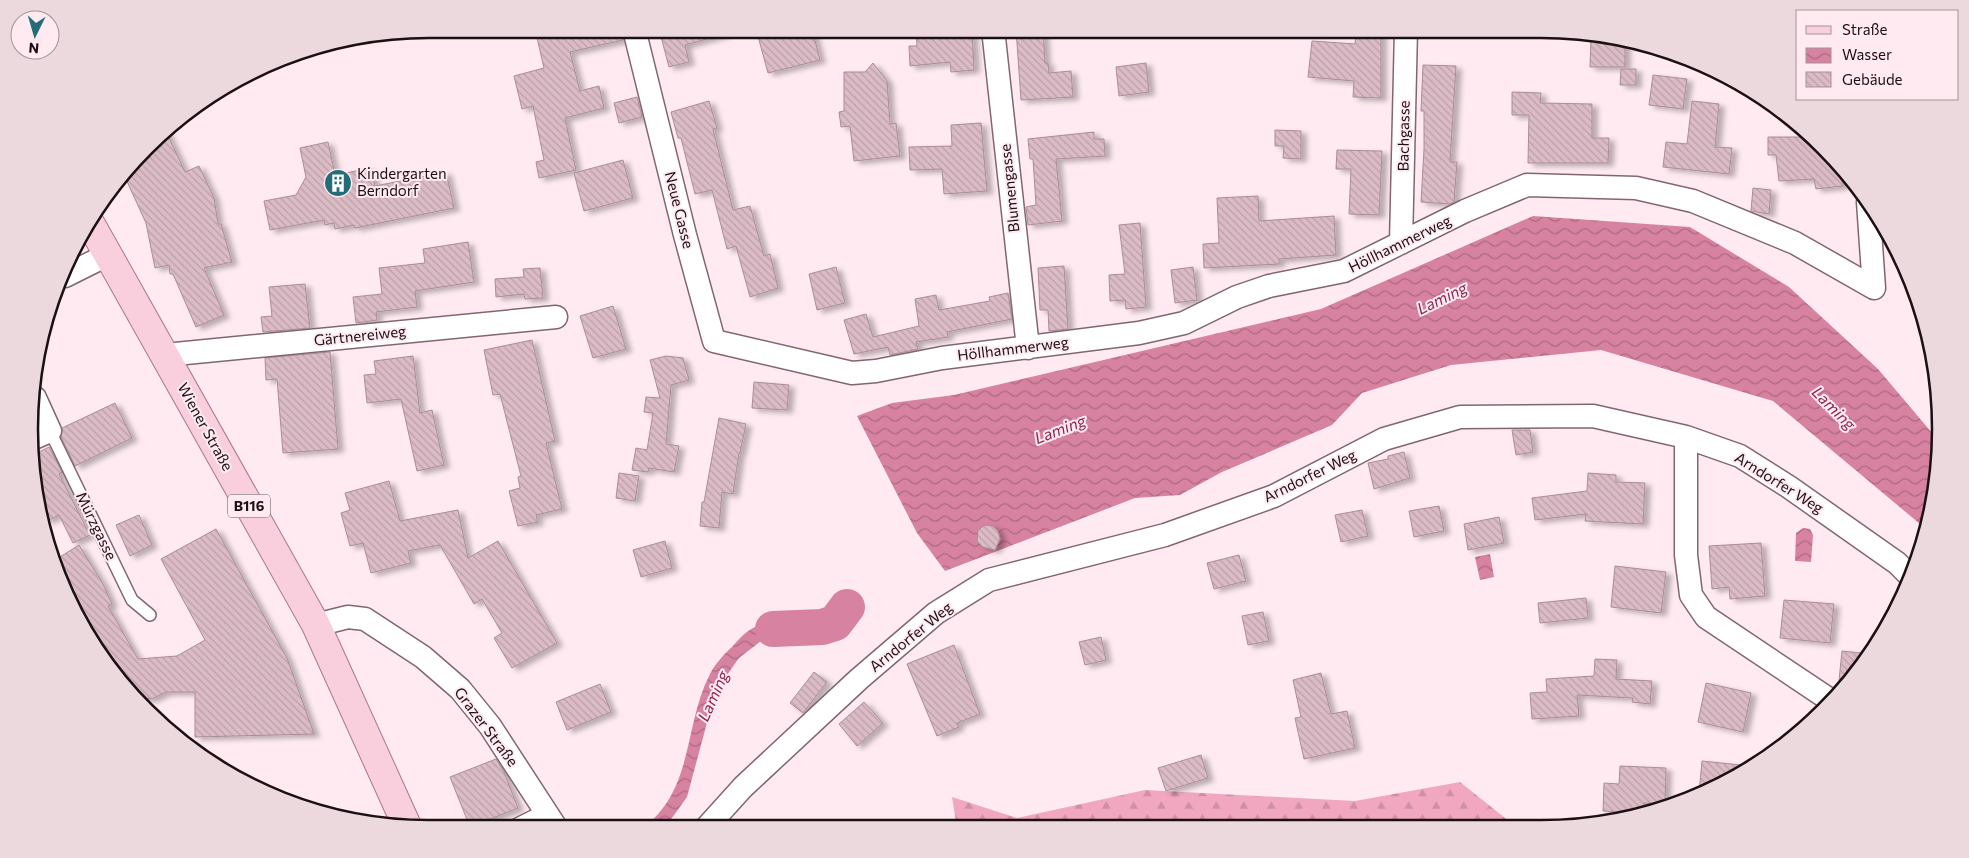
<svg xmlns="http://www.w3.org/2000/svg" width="1969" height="858" viewBox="0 0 1969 858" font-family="Commissioner,sans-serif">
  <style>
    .forest { fill: url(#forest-firs) }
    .water { fill: url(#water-waves) }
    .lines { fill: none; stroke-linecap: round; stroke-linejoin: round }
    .river { stroke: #d682a0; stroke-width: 36 }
    .building { fill: url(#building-back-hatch); stroke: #aa8d96; filter: url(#shadow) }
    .lane-casing { stroke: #82666f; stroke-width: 14 }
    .street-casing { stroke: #82666f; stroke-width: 25 }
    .primary-casing { stroke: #a97788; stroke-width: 30 }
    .lane { stroke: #fff; stroke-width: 11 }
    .street { stroke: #fff; stroke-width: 22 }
    .primary { stroke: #f9cfdd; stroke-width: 28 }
    .labels { text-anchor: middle; stroke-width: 4; stroke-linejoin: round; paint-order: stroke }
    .shield { fill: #feeaf0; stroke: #5f5156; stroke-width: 1 }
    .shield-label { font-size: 14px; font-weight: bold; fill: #1b1014 }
    .street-label { font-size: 15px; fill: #1b1014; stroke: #feeaf0 }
    .poi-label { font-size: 15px; fill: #1b1014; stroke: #feeaf0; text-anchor: start }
    .water-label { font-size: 16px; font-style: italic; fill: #8a2753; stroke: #feeaf0 }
    .rim { fill: none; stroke: #1b1014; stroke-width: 2.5 }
  </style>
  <defs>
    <pattern id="forest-firs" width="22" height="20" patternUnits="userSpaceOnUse" patternTransform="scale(1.25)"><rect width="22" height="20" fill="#f2a7c1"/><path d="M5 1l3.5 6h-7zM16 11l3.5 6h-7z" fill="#cf8fa5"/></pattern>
    <pattern id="water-waves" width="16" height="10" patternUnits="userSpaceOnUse" patternTransform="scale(1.25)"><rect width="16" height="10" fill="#d682a0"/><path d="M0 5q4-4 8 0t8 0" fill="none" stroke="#ad6981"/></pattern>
    <pattern id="building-back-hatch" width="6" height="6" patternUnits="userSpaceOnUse" patternTransform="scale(1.25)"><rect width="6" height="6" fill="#dbbbc5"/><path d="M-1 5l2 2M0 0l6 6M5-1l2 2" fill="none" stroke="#bba0a8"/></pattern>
    <filter id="shadow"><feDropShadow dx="5.5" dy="3" stdDeviation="2.5" flood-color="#0004"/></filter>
  </defs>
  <rect width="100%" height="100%" fill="#feeaf0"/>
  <!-- forest -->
  <path class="forest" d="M1460 782 1515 826 957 828 952 797 1017 818 1145 790 1355 801Z"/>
  <!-- water -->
  <path class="water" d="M1533 216 1690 227 1789 287 1878 369 1938 440 1937 482 1926 529 1773 401 1601 350 1451 365 1362 393 1332 425 1222 472 1180 495 1135 498 945 571 917 533 857 416 892 403 954 395 1321 309Z
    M1803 528 1810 529 1813 535 1811 562 1795 561 1796 533Z
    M1490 554 1494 577 1480 580 1475 557Z
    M785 620 823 621V636L779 635 761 641 739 658 722 682 708 719 687 797 664 829H642C695 789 683 726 710 674 715 664 724 654 732 647 739 639 746 631 755 627 764 623 775 622 785 620Z"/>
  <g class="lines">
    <!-- river -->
    <path class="river" d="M773 629 822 627 835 623 847 607"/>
  </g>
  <!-- building -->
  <path class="building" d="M535 29H621L623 40 570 52 580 91 599 86 604 108 565 118 576 170 539 178 536 162 544 160 533 106 522 109 514 76 544 68Z
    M659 29H724L725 34 685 45 689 62 669 67Z
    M756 29H812L820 60 768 73Z
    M916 29H972L974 70 951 72 950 62 910 66 909 46H917Z
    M1016 29H1043L1045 63H1048L1049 73 1071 71 1073 97 1021 100Z
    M1356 33 1381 34V98L1353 97 1354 81 1308 77 1312 41 1355 44Z
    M1591 37 1625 43V67H1590Z
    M873 63 887 81 890 124 896 123 900 156 854 161 850 126 841 127 839 112 844 111V72H865Z
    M1146 63 1149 92 1119 96 1116 67Z
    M1423 65 1456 66 1450 162H1457L1454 202 1450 204 1421 202 1424 149V111H1421Z
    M1621 69H1636V85H1620Z
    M1653 75 1687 79 1683 109 1649 105Z
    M1512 92 1541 93 1540 103 1592 104V138H1609L1608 163H1528L1529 115H1512Z
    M637 97 642 117 619 123 614 103Z
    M709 101 717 128 713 129 733 210 750 206 764 256 770 254 778 288 750 297 736 246 727 249 712 190 695 194 681 138H678L671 112Z
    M1692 101 1719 104 1715 147 1732 148 1729 174 1663 167 1666 142 1687 144Z
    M981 123 987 191 944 194 942 169 910 170 909 147 952 146 951 125Z
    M165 129 185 172 199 166 214 198 218 224H221L232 262 204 268 224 315 196 327 173 274H170L169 265 155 268 146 223 125 177Z
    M1275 130 1301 131V159L1283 158 1284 146H1275Z
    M1094 132V139H1104L1105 156 1056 159 1062 221 1028 225 1026 207 1036 205 1033 159H1030L1028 139Z
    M1768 137H1812L1841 168 1843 186 1816 189 1814 179 1779 181 1776 155H1768Z
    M328 142 335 175 371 168 375 186 446 172 454 208 355 228 354 225 335 229 334 223 325 225 324 220 270 230 264 201 296 195 306 177 300 148Z
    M1337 150 1382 151 1379 215 1349 214 1351 169H1336Z
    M623 160 633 198 584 211 574 173Z
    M1753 188 1771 190 1769 214 1751 211Z
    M1258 196 1259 221 1334 216 1336 255 1279 259V264L1204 268 1203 244 1219 243 1217 198Z
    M1140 223 1146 307 1126 309 1125 300 1110 301 1109 275 1125 274 1119 225Z
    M468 242 474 282 415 291 417 307 376 312 377 320 356 323 353 297 382 294 379 268 425 263 423 249Z
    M1064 266 1068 329 1049 331 1048 310H1040L1038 268Z
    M836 267 845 303 817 310 809 274Z
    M1193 267 1197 300 1175 303 1171 270Z
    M540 268 543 298 525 299 524 294 496 297 495 279 524 277 523 269Z
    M305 284 310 328 263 332 261 317 272 316 269 287Z
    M1008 293 1012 319 947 332 948 337 916 342 918 349 890 355 888 347 854 354 844 320 866 314 873 337 919 326 915 299 936 295 939 310 990 301 989 297Z
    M613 306 626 349 593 358 580 316Z
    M532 340 555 441 546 443 562 509 536 515 538 522 518 526 509 491 520 488 518 477 521 476 500 394 493 395 484 350Z
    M330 352 338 449 283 453 277 379 266 380 265 358Z
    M413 356 420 413 432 410 444 465 417 471 401 399 367 403 364 375 376 374 374 361Z
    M666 356 683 358 689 380 671 385 666 444 679 446 674 472 649 468 648 472 632 470 636 448 647 450 653 413 644 412 646 397 660 398 650 360Z
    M754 382 789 385 787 410 752 408Z
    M115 403 132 438 75 466 61 437 62 428Z
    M719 418 746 424 740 453H739L733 494 722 492 719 528 700 526 702 502H704Z
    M1512 430H1530L1533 452 1516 455Z
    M49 447 62 472 59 474 90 535 73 543 59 515 47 521 36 500 32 482 33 455Z
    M1404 452 1410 478 1374 489 1368 463 1388 459V456Z
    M619 473 639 476 635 501 616 498Z
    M1588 473 1616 475V482L1645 483 1643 524 1585 521 1586 514 1535 520 1532 498 1587 491Z
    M389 481 400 521 458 510 468 558 498 541 557 643 512 668 494 638 502 633 482 599 474 604 440 545 408 551 411 563 371 573 363 543 350 546 341 513 350 510 345 493Z
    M1439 506 1444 531 1414 537 1409 511Z
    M1362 510 1368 536 1341 542 1335 515Z
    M139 515 152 545 130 556 116 525Z
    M1499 517 1504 543 1468 550 1464 524Z
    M985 525 993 526 998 531 1000 539 995 550 983 547 977 541 978 530Z
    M216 529 287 658 314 734 195 737V692H166L152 699 138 697 112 665 99 641 94 643 82 629 52 562 79 545 103 584 112 604 108 606 138 659 177 656 205 640 161 559Z
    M665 541 672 568 641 577 633 550Z
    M1761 543 1765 596 1730 599 1729 587 1712 589 1709 546Z
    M1239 555 1246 581 1214 589 1207 563Z
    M1615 566 1666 572 1661 613 1611 607Z
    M1586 598 1588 618 1540 623 1538 603Z
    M1784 600 1834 604 1830 643 1780 638Z
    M1263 612 1269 641 1248 645 1242 616Z
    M1101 637 1106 660 1085 665 1079 642Z
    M954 645 980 714 957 723 959 727 937 736 907 664Z
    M1842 651 1870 654 1839 690H1838Z
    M1595 659 1617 660 1616 679 1652 681 1650 704 1632 702 1633 698 1577 695 1579 716 1532 719 1530 693 1547 692 1546 679 1594 676Z
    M814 672 827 682 803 713 790 703Z
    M1321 673 1331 714 1347 711 1355 748 1304 759 1295 718 1301 717 1293 680Z
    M1706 683 1751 693 1743 732 1698 722Z
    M600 684 611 712 567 730 556 702Z
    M864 702 883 723 857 746 839 724Z
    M1201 755 1208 778 1166 791 1158 768Z
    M496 759 504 772 518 808 470 827 450 777Z
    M1702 761 1750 766 1717 788 1699 793Z
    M1620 766 1666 768 1665 804 1644 803V810L1636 813 1603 811 1604 783 1619 784Z"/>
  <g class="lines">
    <!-- lane casing -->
    <g class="lane-casing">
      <path id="lane" d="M50 431 132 600 150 615
        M279 798 310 810
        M507 829 545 810"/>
    </g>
    <!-- street casing -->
    <g class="street-casing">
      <path id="street" d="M634 29 685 235 714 341 852 373 876 371 942 358 1139 333 1184 323 1237 297 1269 286 1344 271 1465 211 1527 185 1636 188 1693 201 1795 243 1874 288
        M993 29 1028 348
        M1868 202 1874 288
        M1401 243 1406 29
        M65 276 107 255
        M165 355 556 317
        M1686 437V555L1691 595 1706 617 1830 700
        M34 438 50 431 35 398
        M316 625 348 617 365 619 423 657 460 689 490 726 557 829
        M706 828 743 787 859 679 936 613 989 580 1165 535 1274 496 1384 439 1460 417 1593 416 1686 437 1740 456 1789 487 1897 563 1910 576"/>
    </g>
    <!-- primary casing -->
    <g class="primary-casing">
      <path id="primary" d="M89 221 316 625 407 826"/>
    </g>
    <!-- lane -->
    <use href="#lane" class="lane"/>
    <!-- street -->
    <use href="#street" class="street"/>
    <!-- primary -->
    <use href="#primary" class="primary"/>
  </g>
  <!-- icons -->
  <defs>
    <g id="building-disc" transform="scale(1.4375)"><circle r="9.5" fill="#246d77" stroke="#feeaf0"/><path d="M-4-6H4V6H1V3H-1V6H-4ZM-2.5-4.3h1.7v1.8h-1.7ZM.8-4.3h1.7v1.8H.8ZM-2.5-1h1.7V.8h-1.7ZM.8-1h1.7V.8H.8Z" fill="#fff"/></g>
  </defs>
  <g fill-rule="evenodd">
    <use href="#building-disc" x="338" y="183"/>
  </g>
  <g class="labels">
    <!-- shield labels -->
    <rect class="shield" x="228" y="494.5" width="42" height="23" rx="4"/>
    <g class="shield-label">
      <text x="249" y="511">B116</text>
    </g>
    <!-- street labels -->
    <g class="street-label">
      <text transform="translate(1404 136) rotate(-89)" y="5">Bachgasse</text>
      <text transform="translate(1010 188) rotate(-96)" y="5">Blumengasse</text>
      <text transform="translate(679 210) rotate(76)" y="5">Neue Gasse</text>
      <text transform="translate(1400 244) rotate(-26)" y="5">Höllhammerweg</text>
      <text transform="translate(360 336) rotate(-6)" y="5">Gärtnereiweg</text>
      <text transform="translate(1013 349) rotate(-7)" y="5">Höllhammerweg</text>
      <text transform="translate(205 427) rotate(61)" y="5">Wiener Straße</text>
      <text transform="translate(1310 476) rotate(-26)" y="5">Arndorfer Weg</text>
      <text transform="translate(1779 483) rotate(32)" y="5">Arndorfer Weg</text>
      <text transform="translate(96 526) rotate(64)" y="5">Mürzgasse</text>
      <text transform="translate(911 637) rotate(-39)" y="5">Arndorfer Weg</text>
      <text transform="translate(486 727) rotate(53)" y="5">Grazer Straße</text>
    </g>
    <!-- poi labels -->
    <g class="poi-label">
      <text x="357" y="179">Kindergarten<tspan x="357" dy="17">Berndorf</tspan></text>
    </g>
    <!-- water labels -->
    <g class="water-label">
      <text transform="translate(1442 298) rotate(-26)" y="6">Laming</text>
      <text transform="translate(1834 408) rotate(45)" y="6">Laming</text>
      <text transform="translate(1060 429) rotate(-21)" y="6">Laming</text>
      <text transform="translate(713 696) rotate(-66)" y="6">Laming</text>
    </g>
  </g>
  <!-- crop -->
  <path d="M0 0H1969V858H0ZM429 38H1541A391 391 0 0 1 1932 429V429A391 391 0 0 1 1541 820H429A391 391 0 0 1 38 429V429A391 391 0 0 1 429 38Z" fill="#ecd9de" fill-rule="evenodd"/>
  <path class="rim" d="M429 38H1541A391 391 0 0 1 1932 429V429A391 391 0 0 1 1541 820H429A391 391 0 0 1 38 429V429A391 391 0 0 1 429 38Z"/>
  <!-- legend -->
  <rect x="1796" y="10" width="162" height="90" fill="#feeaf0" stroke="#a39398"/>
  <rect x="1806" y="26" width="25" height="8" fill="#f9cfdd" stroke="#a39398"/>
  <text x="1842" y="35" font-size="15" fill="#1b1014">Straße</text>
  <rect x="1806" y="48" width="25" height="15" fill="url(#water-waves)" stroke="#a39398"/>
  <text x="1842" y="60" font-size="15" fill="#1b1014">Wasser</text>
  <rect x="1806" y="72" width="25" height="15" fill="url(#building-back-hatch)" stroke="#a39398"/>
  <text x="1842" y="85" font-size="15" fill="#1b1014">Gebäude</text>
  <!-- north arrow -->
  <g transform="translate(35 35) rotate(185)"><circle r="24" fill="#feeaf0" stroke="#a39398"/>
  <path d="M0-4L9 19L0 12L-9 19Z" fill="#246d77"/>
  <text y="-8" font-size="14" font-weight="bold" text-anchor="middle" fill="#1b1014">N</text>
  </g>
</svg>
